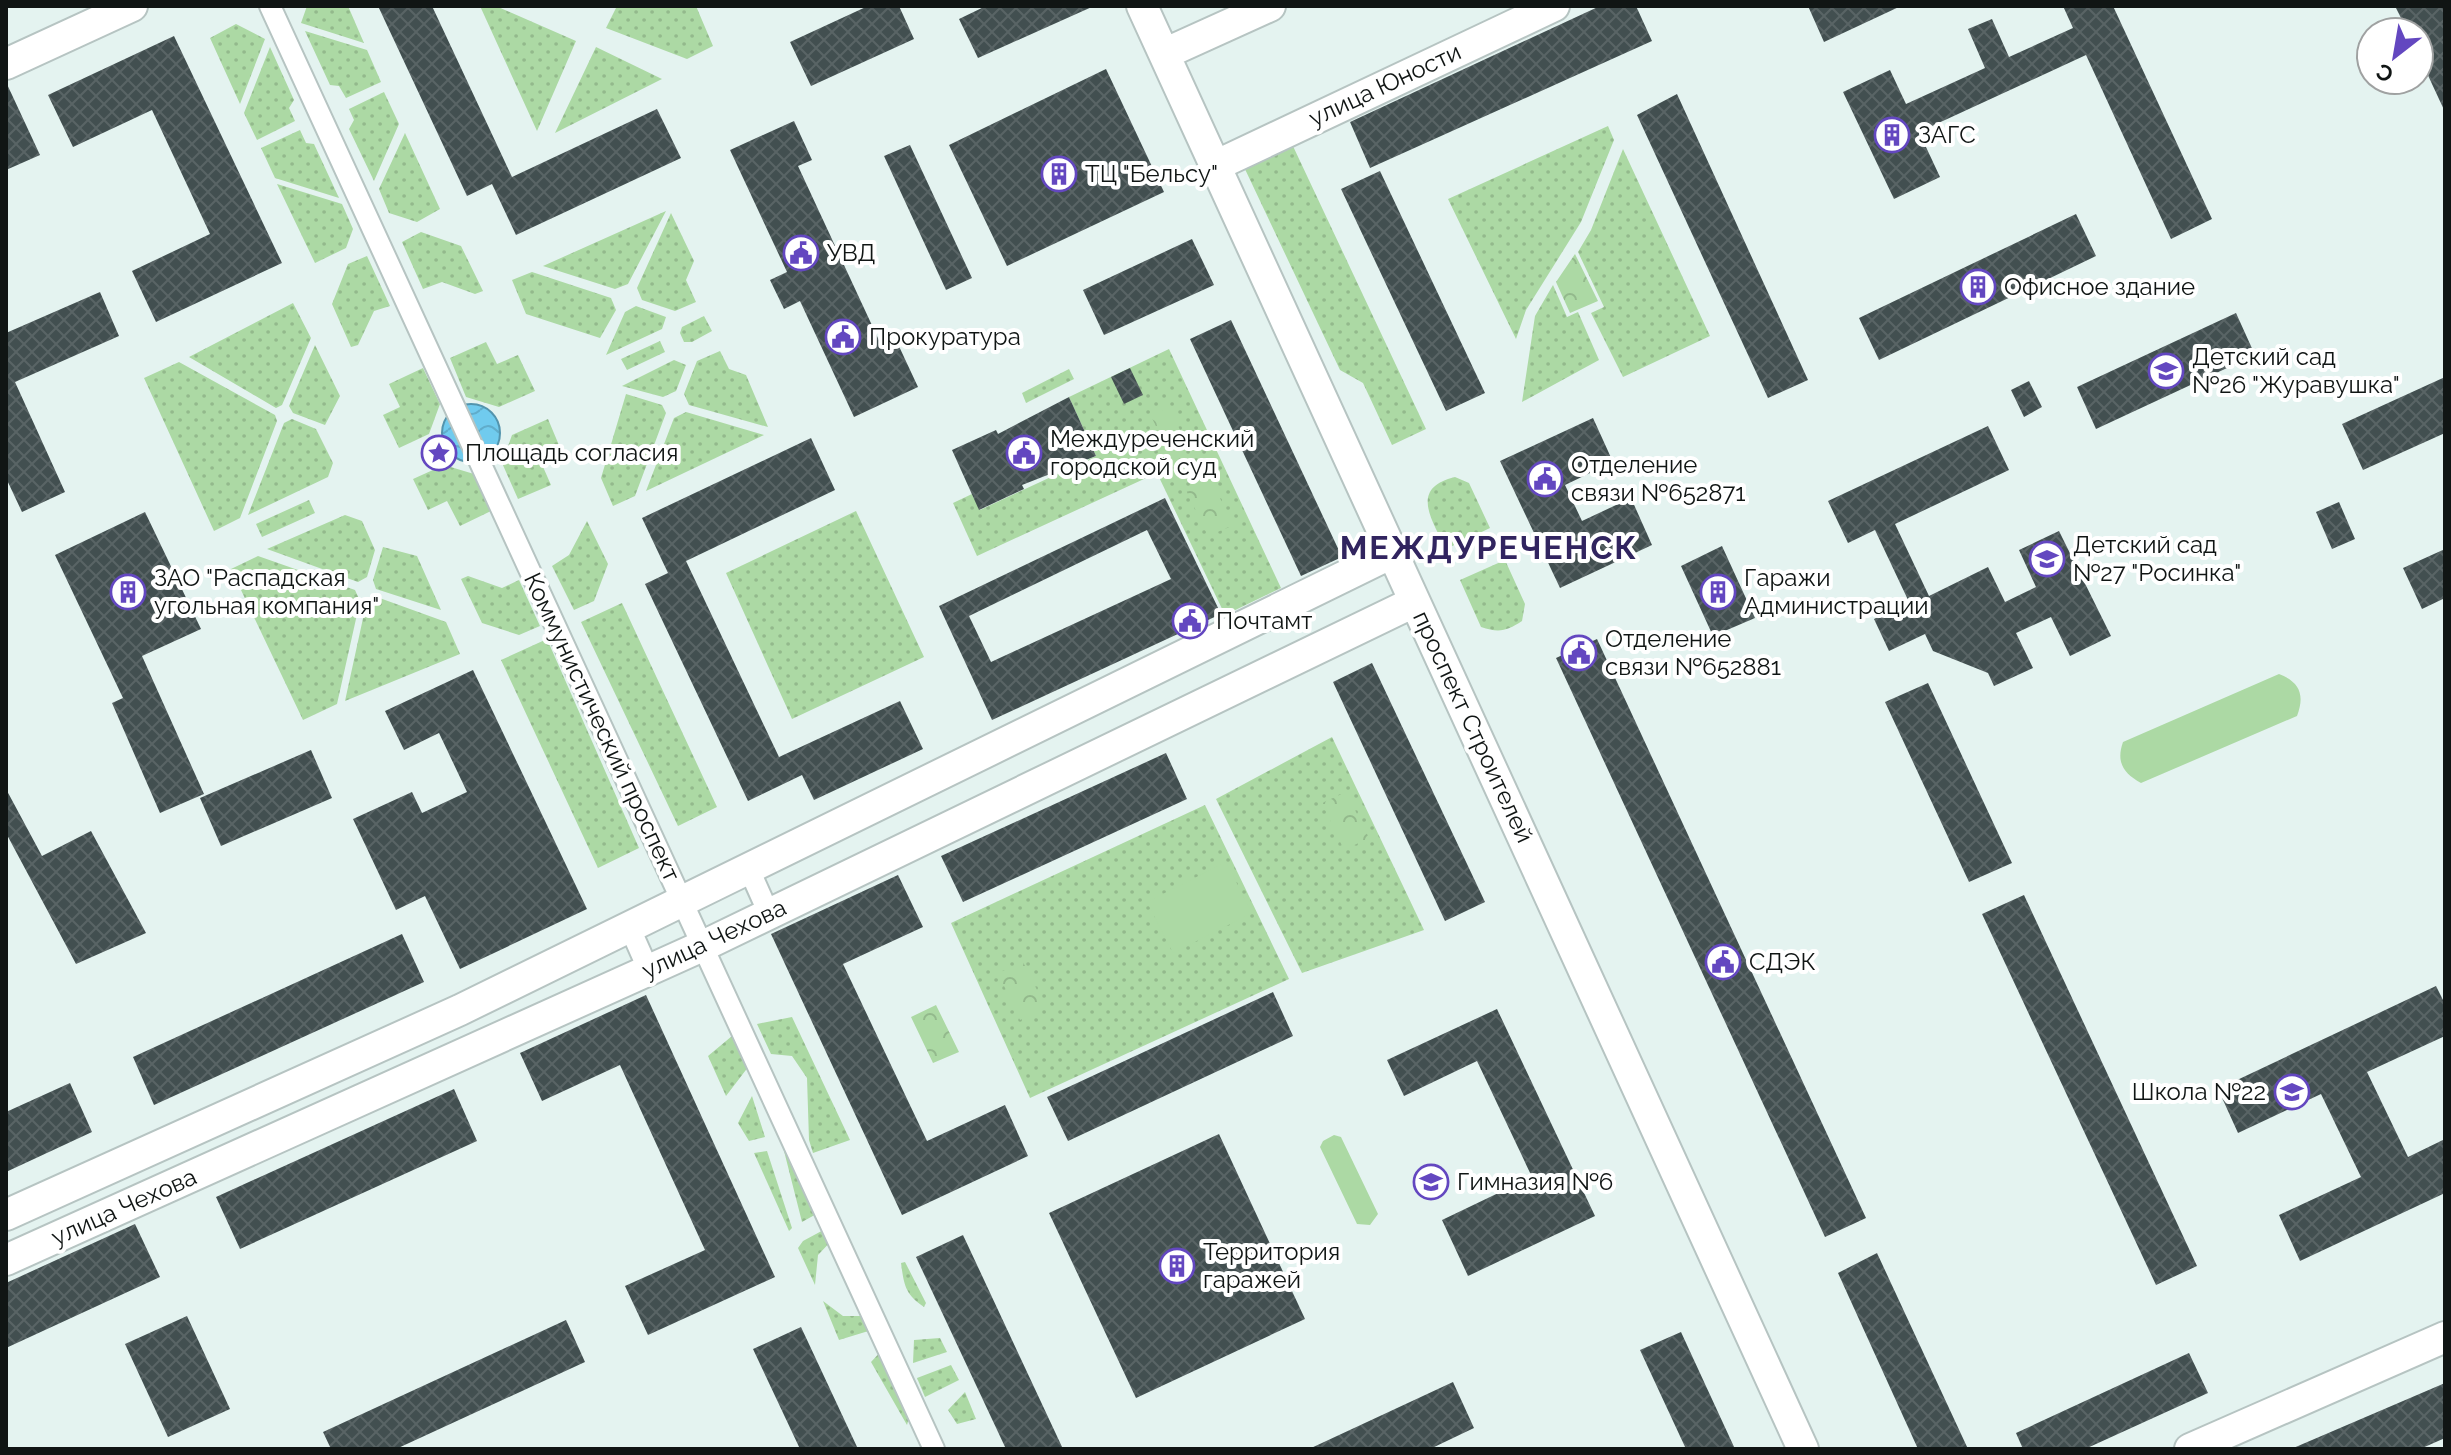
<svg xmlns="http://www.w3.org/2000/svg" width="2451" height="1455" viewBox="0 0 2451 1455" font-family="Raleway,sans-serif">
  <style>
    .grass { fill: url(#grass-dots) }
    .park { fill: url(#park-crowns) }
    .garden { fill: #acd9a4 }
    .water { fill: url(#water-waves); stroke: #5394ad; stroke-width: 2 }
    .building { fill: url(#building-cross-hatch); fill-rule: evenodd }
    .lines { fill: none; stroke-linecap: round; stroke-linejoin: round }
    .street-casing { stroke: #b6c4c2; stroke-width: 24 }
    .secondary-casing { stroke: #b6c4c2; stroke-width: 34 }
    .street { stroke: #fff; stroke-width: 20 }
    .secondary { stroke: #fff; stroke-width: 30 }
    .labels { text-anchor: middle; stroke-width: 8; stroke-linejoin: round; paint-order: stroke }
    .street-label { font-size: 24px; fill: #101514; stroke: #fff }
    .poi-label { font-size: 24px; fill: #101514; stroke: #fff; text-anchor: start }
    .district-label { font-size: 32px; font-weight: bold; letter-spacing: 2px; fill: #31245f; stroke: #fff }
  </style>
  <defs>
    <pattern id="grass-dots" width="8" height="8" patternUnits="userSpaceOnUse" patternTransform="scale(2)"><rect width="8" height="8" fill="#acd9a4"/><path d="M2 2h.1M6 6h.1" fill="none" stroke="#93b98c" stroke-width="1.8" stroke-linecap="round"/></pattern>
    <pattern id="park-crowns" width="20" height="18" patternUnits="userSpaceOnUse" patternTransform="scale(2)"><rect width="20" height="18" fill="#acd9a4"/><path d="M2 6a3 3 0 1 1 6 0M12 15a3 3 0 1 1 6 0" fill="none" stroke="#93b98c"/></pattern>
    <pattern id="water-waves" width="16" height="10" patternUnits="userSpaceOnUse" patternTransform="scale(2)"><rect width="16" height="10" fill="#70cbee"/><path d="M0 5q4-4 8 0t8 0" fill="none" stroke="#60adcb"/></pattern>
    <pattern id="building-cross-hatch" width="8" height="8" patternUnits="userSpaceOnUse" patternTransform="scale(2)"><rect width="8" height="8" fill="#424f50"/><path d="M0 0l8 8M0 8l8-8" fill="none" stroke="#596465"/></pattern>
  </defs>
  <rect width="100%" height="100%" fill="#e4f3f0"/>
  <!-- grass -->
  <path class="grass" d="M307 6H348L364 43 301 23Z
    M480 6H496L576 41 537 131Z
    M617 6H696L713 46 687 59 606 28Z
    M236 24 265 39 240 104 210 38Z
    M305 31 367 50 381 82 346 98 339 86 330 85Z
    M270 47 294 100 289 108 295 121 257 140 244 113Z
    M596 47 662 79 555 133Z
    M384 92 399 124 374 181 349 129 354 120 349 109Z
    M1608 126 1614 140 1581 222 1526 310 1516 339 1448 199Z
    M300 130 306 143 314 144 339 198 275 178 261 148Z
    M405 133 440 209 417 222 389 213 379 189Z
    M1292 144 1426 429 1392 445 1363 383 1340 370 1244 167Z
    M1623 149 1710 336 1623 377 1591 313 1604 307 1578 252 1591 230Z
    M277 184 342 204 353 229 346 248 315 263Z
    M666 211 628 284 615 289 543 266Z
    M671 213 694 261 686 280 696 302 675 311 642 300 637 288Z
    M421 232 461 246 483 291 475 294 442 282 423 289 402 242Z
    M367 256 390 306 374 311 358 345 351 347 332 304 348 264Z
    M532 272 611 298 616 310 600 338 526 314 512 280Z
    M1553 285 1567 317 1578 312 1599 360 1522 402 1535 316Z
    M293 303 311 338 282 405 276 408 189 357Z
    M636 306 666 317 662 329 606 355 625 312Z
    M704 316 712 331 692 342H684L680 333 682 327Z
    M660 341 665 352 627 370 621 359Z
    M486 342 497 364 518 355 535 391 499 407 466 397 450 358Z
    M315 345 340 396 325 425 293 413 289 406Z
    M1169 349 1281 588 1225 615 1157 473 977 556 953 503 972 494 980 510 1096 456 1069 397Z
    M720 351 729 369 746 375 768 427 689 405 684 394 697 361Z
    M674 360 686 365 676 391 663 397 622 386Z
    M179 362 275 415 277 421 240 518 214 531 144 378Z
    M423 368 440 404 429 434 399 448 383 415 400 407 389 384Z
    M1069 369 1074 379 1026 403 1022 393Z
    M626 394 662 405 666 413 635 496 613 506 601 478Z
    M686 412 764 435 646 491 674 418Z
    M292 419 316 429 333 463 328 477 248 515 284 423Z
    M548 419 561 450 540 460 551 485 518 499 502 463 512 435Z
    M444 465 474 474 491 511 460 526 447 501 428 510 413 479Z
    M1455 477 1469 483 1490 528 1446 549C1432 520 1409 488 1455 477Z
    M309 500 315 513 262 537 256 524Z
    M856 511 924 657 792 719 726 573Z
    M345 515 362 521 375 550 367 577 358 582 267 549Z
    M587 521 608 564 594 601 574 610 552 566 569 555Z
    M383 547 417 556 441 610 376 589 373 580Z
    M258 556 355 590 360 601 337 704 303 720 231 569Z
    M1505 560 1525 604 1522 621C1507 631 1499 633 1481 627L1460 580Z
    M468 576 502 588 519 580 540 626 519 635 482 623 461 579Z
    M374 596 446 622 460 654 345 701 367 600Z
    M622 603 717 807 678 826 581 622Z
    M547 639 639 848 598 868 501 660Z
    M1332 737 1424 930 1302 973 1216 799Z
    M1205 805 1289 979 1030 1098 951 923Z
    M792 1017 850 1140 813 1153 809 1140 807 1078 792 1056 771 1054 757 1024Z
    M738 1031 752 1062 726 1096 708 1056Z
    M752 1096 765 1137 749 1141 738 1123Z
    M798 1143 820 1212 802 1222 783 1147Z
    M767 1151 792 1228 789 1231 754 1153Z
    M829 1227 836 1236 818 1255 815 1285 798 1248 803 1241Z
    M905 1262 926 1303 924 1307C905 1294 904 1285 901 1263Z
    M823 1301 843 1316H873L875 1329 839 1340Z
    M940 1338 947 1352 913 1363 914 1340Z
    M884 1348 909 1418 907 1425 871 1362Z
    M951 1365 959 1380 925 1397 917 1378Z
    M965 1392 976 1419 957 1424 948 1410Z"/>
  <!-- park -->
  <path class="park" d="M1575 254 1598 301 1570 313 1556 282Z
    M1169 407 1189 449 1171 457 1151 416Z
    M1210 479 1234 525 1208 536 1186 490Z
    M1346 792 1369 838 1344 850 1322 803Z
    M1023 962 1046 1008 1020 1020 998 973Z
    M936 1005 959 1052 933 1063 911 1017Z"/>
  <!-- garden -->
  <path class="garden" d="M2279 674C2300 682 2305 695 2297 716L2141 783C2123 773 2116 762 2123 742Z
    M1226 862 1252 913 1173 953 1147 902Z
    M1334 1135 1341 1137 1378 1214 1370 1225 1357 1224 1320 1147 1323 1141Z"/>
  <!-- water -->
  <path class="water" d="M442 433a29 29 0 1 1 58 0a29 29 0 1 1-58 0Z"/>
  <!-- building -->
  <path class="building" d="M378 6H432L512 177 657 109 681 158 516 235 492 184 467 196Z
    M868 6H899L914 39 811 86 790 42Z
    M986 6H1094L978 58 959 19Z
    M1600 6H1636L1652 41 1370 168 1350 122Z
    M1808 6H1901L1824 42Z
    M2063 6H2113L2212 219 2171 239 2086 55 1919 132 1940 177 1894 199 1843 92 1890 70 1906 104 1985 68 1968 29 1992 19 2009 57 2073 28Z
    M2395 6H2445V112L2419 56V32H2408Z
    M174 36 282 263 156 322 132 271 210 234 152 110 73 147 48 95Z
    M1106 69 1164 192 1007 266 949 145Z
    M6 82 40 155 6 170Z
    M1677 94 1808 380 1768 398 1637 115Z
    M794 121 812 160 798 166 883 349 897 342 918 387 854 417 800 301 784 309 770 280 787 272 730 150Z
    M910 145 972 278 946 290 884 156Z
    M1380 171 1485 393 1446 411 1341 189Z
    M2076 214 2096 256 1879 360 1859 318Z
    M1192 239 1214 285 1104 335 1083 290Z
    M100 292 119 336 15 382 65 492 22 512 6 478V333Z
    M2236 313 2255 355 2096 429 2077 387Z
    M1231 320 1342 557 1301 576 1190 339Z
    M1130 368 1143 395 1124 404 1111 377Z
    M2445 377V433L2363 470 2342 424Z
    M2029 381 2042 407 2024 417 2011 390Z
    M1069 397 1096 456 1022 485 1024 489 979 510 952 450 996 430 998 434Z
    M1593 418 1613 462 1565 485 1582 521 1631 498 1652 545 1560 588 1500 461Z
    M1988 426 2009 470 1895 524 1929 596 1988 567 2005 602 2036 587 2019 550 2059 531 2111 636 2070 656 2051 617 2016 633 2033 668 1994 686 1988 673 1933 651 1925 634 1889 651 1874 619 1909 602 1875 530 1848 543 1828 501Z
    M811 438 835 490 686 561 779 757 900 701 923 749 814 800 802 775 748 801 645 584 668 573 642 518Z
    M1165 498 1221 614 992 720 939 606ZM1147 530 1171 579 991 662 969 616Z
    M2339 502 2355 539 2332 549 2316 512Z
    M145 512 201 629 142 656 204 794 160 813 112 703 123 698 55 555Z
    M1722 546 1755 618 1713 636 1681 566Z
    M2445 549V598L2422 609 2403 568Z
    M1597 639 1866 1218 1825 1237 1556 658Z
    M1372 663 1485 902 1445 921 1333 682Z
    M473 670 587 909 460 969 425 896 396 910 353 819 412 792 422 813 467 792 439 733 404 750 385 711Z
    M1928 683 2012 863 1969 882 1885 702Z
    M311 750 332 798 221 846 200 798Z
    M1166 753 1187 799 963 902 941 856Z
    M6 789 42 856 91 831 146 933 76 964 6 833Z
    M898 875 923 927 843 964 927 1141 1005 1105 1028 1156 902 1215 771 934Z
    M2024 895 2197 1266 2156 1285 1982 914Z
    M402 934 424 982 154 1105 133 1057Z
    M2436 986 2445 1004V1036L2367 1072 2408 1157 2445 1139V1193L2300 1261 2279 1215 2361 1177 2321 1094 2238 1133 2218 1089Z
    M1273 992 1293 1036 1068 1141 1047 1097Z
    M646 995 775 1277 648 1335 625 1286 705 1250 620 1065 542 1101 520 1053Z
    M1497 1009 1595 1216 1468 1276 1442 1220 1532 1177 1477 1061 1404 1096 1387 1060Z
    M70 1083 92 1132 6 1172V1112Z
    M454 1089 477 1141 240 1249 216 1197Z
    M1219 1134 1305 1319 1136 1398 1049 1213Z
    M135 1224 160 1277 6 1348V1283Z
    M963 1235 1063 1449H1006L916 1257Z
    M1877 1253 1968 1449H1918L1838 1273Z
    M187 1316 230 1409 168 1437 125 1344Z
    M566 1320 585 1362 396 1449H331L323 1432Z
    M801 1327 858 1449H800L753 1349Z
    M1681 1332 1735 1449H1686L1640 1350Z
    M2189 1353 2208 1393 2085 1449H2023L2016 1433Z
    M1453 1382 1474 1428 1430 1449H1309Z
    M2445 1383V1438L2420 1449H2291Z"/>
  <g class="lines">
    <!-- street casing -->
    <g class="street-casing">
      <path id="street" d="M270 6 934 1449
        M748 867 769 914
        M629 926 648 969"/>
    </g>
    <!-- secondary casing -->
    <g class="secondary-casing">
      <path id="secondary" d="M1142 6 1803 1449
        M1164 54 1270 6
        M6 64 132 6
        M1217 165 1554 6
        M6 1215 460 1010 1392 553
        M6 1260 709 943 1414 602
        M2190 1449 2445 1337"/>
    </g>
    <!-- street -->
    <use href="#street" class="street"/>
    <!-- secondary -->
    <use href="#secondary" class="secondary"/>
  </g>
  <!-- icons -->
  <defs>
    <g id="building-ring" transform="scale(1.8)"><circle r="9.5" fill="#fff" stroke="#6347c0" stroke-width="1.5"/><path d="M-4-6H4V6H1V3H-1V6H-4ZM-2.5-4.3h1.7v1.8h-1.7ZM.8-4.3h1.7v1.8H.8ZM-2.5-1h1.7V.8h-1.7ZM.8-1h1.7V.8H.8Z" fill="#6347c0"/></g>
    <g id="civic-ring" transform="scale(1.8)"><circle r="9.5" fill="#fff" stroke="#6347c0" stroke-width="1.5"/><path d="M-.6-6.5H3V-4.5H.6V-3L4-1V1h2V6H-6V1h2V-1L-.6-3ZM-1.2 2.5V6h2.4V2.5Z" fill="#6347c0"/></g>
    <g id="school-ring" transform="scale(1.8)"><circle r="9.5" fill="#fff" stroke="#6347c0" stroke-width="1.5"/><path d="M0-5L7-2L0 1L-7-2ZM-4 1L0 2.5L4 1V4Q0 6-4 4Z" fill="#6347c0"/></g>
    <g id="sight-ring" transform="scale(1.8)"><circle r="9.5" fill="#fff" stroke="#6347c0" stroke-width="1.5"/><path d="M0-6L1.8-2.2L6-1.7L2.9 1.2L3.7 5.4L0 3.3L-3.7 5.4L-2.9 1.2L-6-1.7L-1.8-2.2Z" fill="#6347c0"/></g>
  </defs>
  <g fill-rule="evenodd">
    <use href="#building-ring" x="1892" y="135"/>
    <use href="#building-ring" x="1059" y="174"/>
    <use href="#civic-ring" x="801" y="253"/>
    <use href="#building-ring" x="1978" y="287"/>
    <use href="#civic-ring" x="843" y="337"/>
    <use href="#school-ring" x="2166" y="371"/>
    <use href="#sight-ring" x="439" y="453"/>
    <use href="#civic-ring" x="1024" y="453"/>
    <use href="#civic-ring" x="1545" y="479"/>
    <use href="#school-ring" x="2047" y="559"/>
    <use href="#building-ring" x="128" y="592"/>
    <use href="#building-ring" x="1718" y="592"/>
    <use href="#civic-ring" x="1190" y="621"/>
    <use href="#civic-ring" x="1579" y="653"/>
    <use href="#civic-ring" x="1723" y="962"/>
    <use href="#school-ring" x="2292" y="1092"/>
    <use href="#school-ring" x="1431" y="1182"/>
    <use href="#building-ring" x="1177" y="1266"/>
  </g>
  <g class="labels">
    <!-- street labels -->
    <g class="street-label">
      <text transform="translate(1385 85) rotate(-25)" y="8">улица Юности</text>
      <text transform="translate(602 727) rotate(65)" y="8">Коммунистический проспект</text>
      <text transform="translate(1473 727) rotate(65)" y="8">проспект Строителей</text>
      <text transform="translate(714 939) rotate(-25)" y="8">улица Чехова</text>
      <text transform="translate(124 1207) rotate(-24)" y="8">улица Чехова</text>
    </g>
    <!-- poi labels -->
    <g class="poi-label">
      <text x="1918" y="143">ЗАГС</text>
      <text x="1085" y="182">ТЦ "Бельсу"</text>
      <text x="827" y="261">УВД</text>
      <text x="2004" y="295">Офисное здание</text>
      <text x="869" y="345">Прокуратура</text>
      <text x="2192" y="365">Детский сад<tspan x="2192" dy="28">№26 "Журавушка"</tspan></text>
      <text x="1050" y="447">Междуреченский<tspan x="1050" dy="28">городской суд</tspan></text>
      <text x="465" y="461">Площадь согласия</text>
      <text x="1571" y="473">Отделение<tspan x="1571" dy="28">связи №652871</tspan></text>
      <text x="2073" y="553">Детский сад<tspan x="2073" dy="28">№27 "Росинка"</tspan></text>
      <text x="154" y="586">ЗАО "Распадская<tspan x="154" dy="28">угольная компания"</tspan></text>
      <text x="1744" y="586">Гаражи<tspan x="1744" dy="28">Администрации</tspan></text>
      <text x="1216" y="629">Почтамт</text>
      <text x="1605" y="647">Отделение<tspan x="1605" dy="28">связи №652881</tspan></text>
      <text x="1749" y="970">СДЭК</text>
      <text x="2266" y="1100" text-anchor="end">Школа №22</text>
      <text x="1457" y="1190">Гимназия №6</text>
      <text x="1203" y="1260">Территория<tspan x="1203" dy="28">гаражей</tspan></text>
    </g>
    <!-- district labels -->
    <g class="district-label">
      <text x="1489" y="559">МЕЖДУРЕЧЕНСК</text>
    </g>
  </g>
  <!-- border -->
  <rect width="2451" height="1455" fill="none" stroke="#101514" stroke-width="16"/>
  <!-- north arrow -->
  <g transform="translate(2395 56) rotate(211)"><circle r="38" fill="#ffffff" stroke="#9fa1a1" stroke-width="2"/>
  <path d="M0-6L14 30L0 20L-14 30Z" fill="#6347c0"/>
  <text y="-12" font-size="22" font-weight="bold" text-anchor="middle" fill="#101514">С</text>
  </g>
</svg>
